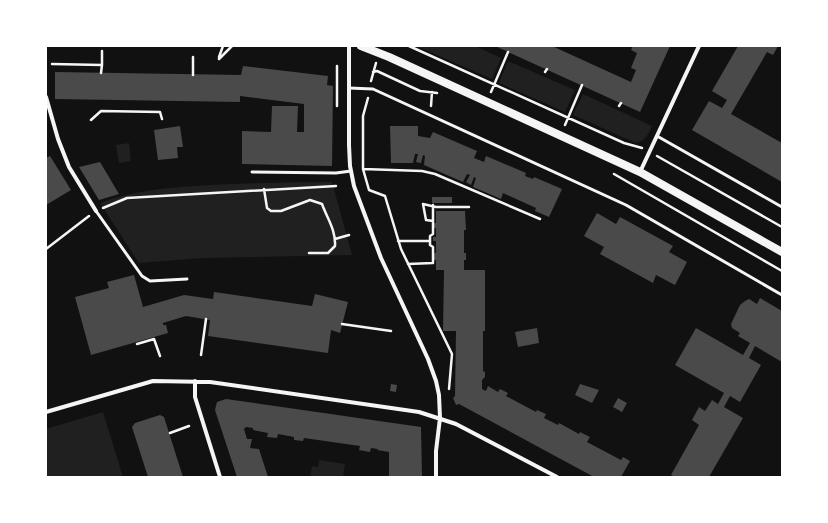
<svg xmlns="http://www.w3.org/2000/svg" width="828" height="523" viewBox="0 0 828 523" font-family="'Nunito Sans',sans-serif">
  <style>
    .green { fill: #202020 }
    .building { fill: #4a4a4a }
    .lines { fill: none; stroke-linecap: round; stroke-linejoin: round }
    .path { stroke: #f5f5f5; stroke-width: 2.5 }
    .service { stroke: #f5f5f5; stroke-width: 3 }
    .minor { stroke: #f5f5f5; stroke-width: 4 }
    .secondary { stroke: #f5f5f5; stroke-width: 8 }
  </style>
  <rect width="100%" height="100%" fill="#111"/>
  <!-- green -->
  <path class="green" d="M416 46H475L501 58 492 79Z
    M508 61 575 90 565 112 499 83Z
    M583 94 652 126C648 134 646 141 636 143L573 115Z
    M129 143 131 161 119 163 116 145Z
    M332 182 352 255 202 258 139 263 100 203C138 189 169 188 209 185 250 183 291 182 332 182Z
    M103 412 123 477H46V429Z
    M319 460 345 464 343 477H310L312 466 318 467Z"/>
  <!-- building -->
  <path class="building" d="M495 46H552L631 82 636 70 631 68 637 53 631 50 633 46H670L640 112Z
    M738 46H778L773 55 767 52 731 114 782 143V182L692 130 709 101 722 108 727 100 712 91Z
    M243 66 328 76 327 85 333 86 332 166 242 164V131L271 132 272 106H298L297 132H304V104L240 96V102L55 99V72L241 75Z
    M180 126 183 147H177L178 158 158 160 154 130Z
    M390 126H418V136L430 138 433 132 477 151 474 158 484 162 486 156 526 173 525 176 533 179 534 177 562 189 549 217 535 211 536 208 503 193 501 199 473 187 476 178 474 177 471 185 466 182 470 175 467 174 463 182 424 165 425 156 423 155 421 163 416 162 418 154H415L413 163H391Z
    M50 156 71 190 46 205V158Z
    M100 162 119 194 99 200 79 167Z
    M432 197H452V203H432Z
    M436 211H465L466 230H464V253H466V260H464V270H485V331H483V371L485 372V377L482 380V389L486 391 488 386 498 392 500 389 508 393 506 396 536 412 537 410 546 414 544 418 558 425 559 423 579 434 580 432 590 437 587 442 621 460 623 457 630 461 621 477H594L459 404 456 405 453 398 455 396 456 331H443L444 270H436V260H434L433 253H436V241H433V237H436V228H433L434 223H436Z
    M597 213 616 224 620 217 673 246 669 252 687 262 675 285 656 275 653 283 600 254 604 247 584 236Z
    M134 275 143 307 184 295 213 299 214 292 312 306 315 294 348 302 340 333 331 330 328 353 208 336 210 320 186 316 163 323V325H166L168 333 91 355 75 297 109 288 107 282Z
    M760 298 782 311V362L755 346 749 358 761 365 740 402 730 396 724 407 743 418 709 477H675L671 475 699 425 692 420 699 407 705 411 712 400 718 404 724 393 675 365 696 328 743 355 750 343 738 336 740 333 732 328 731 324 740 305 745 301 749 299 757 304Z
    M537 328 539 343 518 347 515 332Z
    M391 384 397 385 396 392 390 391Z
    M580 384 599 390 592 403 575 395Z
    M618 398 627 403 622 412 613 407Z
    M226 399 421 427 422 477H389V452L377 450 378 449 371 448 370 452 359 450 360 446 304 438 303 441 294 440V437L278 434 277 438 267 437 268 433 253 430V428L246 427 244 429 247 439H252L250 448 259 449 268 477H237L215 410 217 402Z
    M160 415 164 417 183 477H148L132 427 135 423Z"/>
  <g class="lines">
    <!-- path -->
    <path class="path" d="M409 46 624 143 642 148
      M219 57 223 46
      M219 59 232 46
      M52 64 102 65 101 73
      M102 65V51
      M373 72 377 71 420 91 437 93
      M545 72 547 69
      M193 75V57
      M371 81 376 63
      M491 92 508 52
      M368 98 363 116V169L369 190 385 196 401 249 452 354 449 389
      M337 106V66
      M431 106 432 92
      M619 106 621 103
      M91 120 101 111 160 112 162 119
      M565 125 582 85
      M657 156 782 227
      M363 169 422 171 435 174 540 219
      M614 174 782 271
      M264 189 267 208 271 211H281L310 200 322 204C327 218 336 230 335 246L328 253H309
      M103 208 127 198 336 186
      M433 221 426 220 423 204 436 207H469
      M335 239 349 235
      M398 241H430
      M46 249 89 216
      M408 264 433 263V247L430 245V236L433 234V205
      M342 324 391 331
      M137 344 154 339 160 356
      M201 355 206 319
      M170 433 189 426"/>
    <!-- service -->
    <path class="service" d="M349 88 373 89 626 205 782 295
      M657 136 782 207
      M252 172 336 173 351 171
      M96 211 142 276 150 281 187 279"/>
    <!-- minor -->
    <path class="minor" d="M349 46V145L350 166 354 186 381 258 428 359 436 381 439 395 440 418 436 451V477
      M46 97 58 139 69 167 96 211
      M640 172 699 46
      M195 381V397L220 477
      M46 412 153 381 210 382 419 412 456 424 557 477"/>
    <!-- secondary -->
    <path class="secondary" d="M361 46 389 57 640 172 782 252"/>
  </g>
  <!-- border -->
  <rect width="828" height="523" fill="none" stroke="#ffffff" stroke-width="94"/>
</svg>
